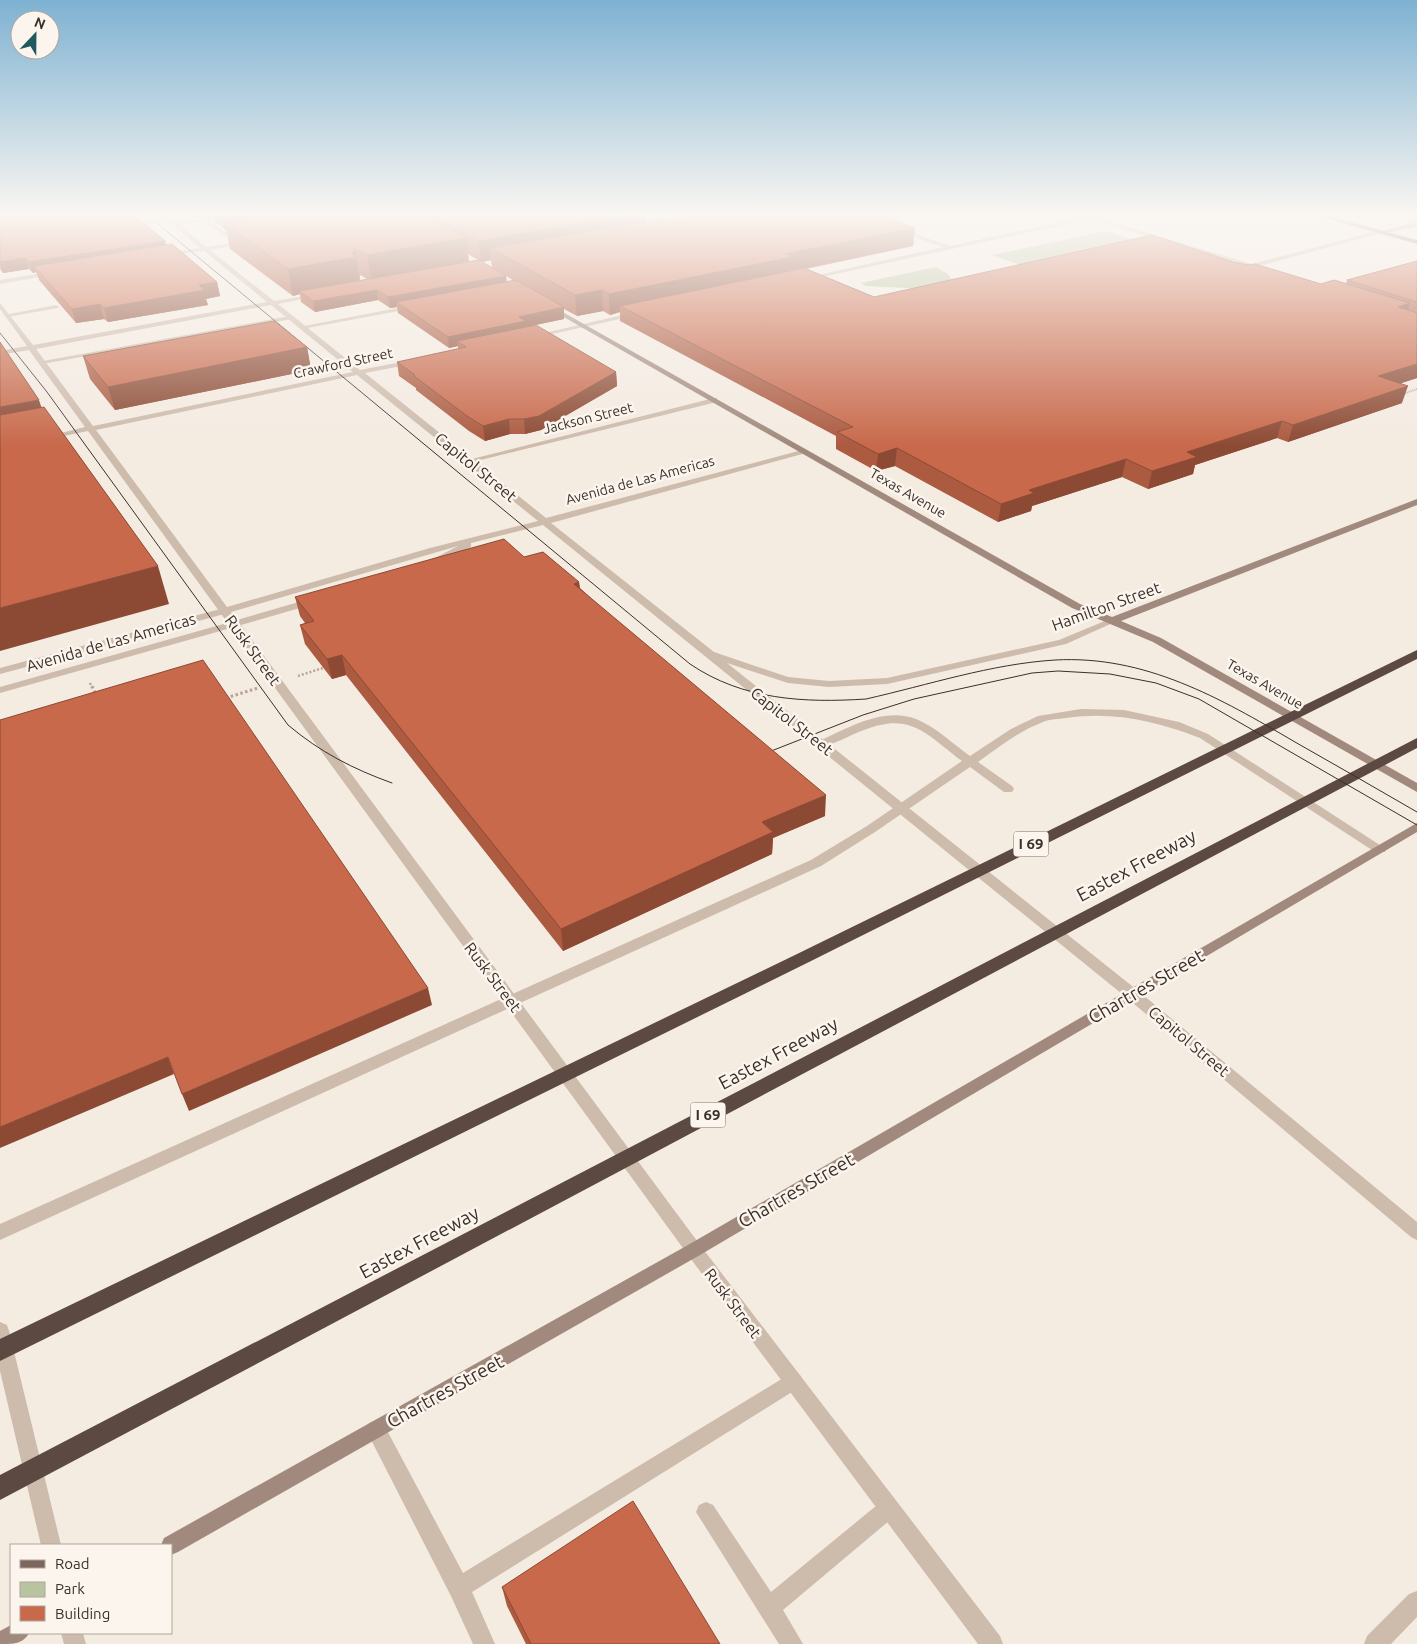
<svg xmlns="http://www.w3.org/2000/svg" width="1417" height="1644" viewBox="0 0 1417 1644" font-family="Ubuntu,sans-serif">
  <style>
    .green { fill: #b8c4a0 }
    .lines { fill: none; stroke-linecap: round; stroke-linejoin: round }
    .path-far2 { stroke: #b9a596; stroke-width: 2; stroke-dasharray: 1 1; stroke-linecap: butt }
    .path-far1 { stroke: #b9a596; stroke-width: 2.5; stroke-dasharray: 2 2; stroke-linecap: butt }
    .path { stroke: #b9a596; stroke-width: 3; stroke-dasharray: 2.5 2.5; stroke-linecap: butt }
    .service { fill: #cdbbac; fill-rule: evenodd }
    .minor { fill: #cdbbac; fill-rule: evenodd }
    .tertiary { fill: #cdbbac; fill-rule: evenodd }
    .secondary { fill: #a18a7d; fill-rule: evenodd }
    .primary { fill: #7d675c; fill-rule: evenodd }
    .motorway { fill: #5c4a42; fill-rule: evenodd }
    .tram { stroke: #3b302b; stroke-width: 1 }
    .wall { fill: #ac5a40; fill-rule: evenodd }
    .shaded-wall { fill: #8c4a34 }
    .building { fill: #c8694b; stroke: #8c4a34 }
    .labels { text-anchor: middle; stroke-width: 5; stroke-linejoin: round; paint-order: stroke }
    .far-street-label { font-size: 14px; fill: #3b302b; stroke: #fbf5ee }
    .shield { fill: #fbf5ee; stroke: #756b66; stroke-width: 1 }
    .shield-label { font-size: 15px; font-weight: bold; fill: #3b302b }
    .street-label { font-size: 16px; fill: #3b302b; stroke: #fbf5ee }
    .near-street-label { font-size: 19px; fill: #3b302b; stroke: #fbf5ee }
  </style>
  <rect width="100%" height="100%" fill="#f4ebe1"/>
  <!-- green -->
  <path class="green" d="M1106 231 1144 243 1031 269 992 255Z
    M936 267 948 274 952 282 949 290 866 286 861 283Z"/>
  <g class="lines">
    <!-- path-far2 -->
    <path class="path-far2" d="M1403 394 1417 389"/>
    <!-- path-far1 -->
    <path class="path-far1" d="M298 676 323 668
      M90 683 92 688"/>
    <!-- path -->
    <path class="path" d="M92 686 96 695
      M226 698 258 688"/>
    <!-- service -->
    <path class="service" d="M222 215H237L210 220 225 232 243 229 246 231 224 236 204 221 174 226 171 224Z
      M167 217 169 220 140 225 137 223Z
      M56 305 59 307 58 308 7 317 4 315Z
      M413 305 415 306V308L302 329 299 327Z
      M290 316 293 318 292 319 42 364 38 362Z
      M1081 709 1124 710 1179 722 1208 734 1386 849 1385 852H1375L1200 738C1157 721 1112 711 1066 718 1058 719 1050 719 1043 722 1019 731 999 747 978 762L1012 786 1014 789 1012 792H1004L970 767 875 832 821 866 0 1240V1224L811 860 867 826 962 761C927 735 911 711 864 730 850 735 836 744 821 747L817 746 815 744 817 742C846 729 883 706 916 719 936 727 953 744 970 756L1011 729 1038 716Z
      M0 1322 7 1325 9 1331 61 1545H41L0 1371Z
      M793 1372 800 1375 803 1381 800 1387 472 1592 495 1644H473L451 1596 366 1430 369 1423 376 1420 383 1423 463 1573Z
      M889 1498 896 1501 899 1508 896 1515 783 1610 803 1644H779L696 1512 699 1505 706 1502 713 1505 771 1592 882 1501Z"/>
    <!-- minor -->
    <path class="minor" d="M714 398H717V402L468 463 464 461Z
      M224 608 229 611 228 613 0 674V668Z
      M234 621 238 622V626L0 693V687Z
      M61 1633H83L86 1644H64Z"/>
    <!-- tertiary -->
    <path class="tertiary" d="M161 215H167L206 247 248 241 246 244 210 250 274 301 318 294V296L278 304 360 370 417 359V363L365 373 546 518 806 449V453L551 523 714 652 788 677 829 681 887 678 1059 640 1112 618 1117 621 1066 644 887 684 829 687 788 683 727 663 1137 990 1417 1222V1240L1411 1237 1127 998 543 525 471 543V547L435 564H429L427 562 458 546 231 612 237 620 309 599H317V603L241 625 700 1245 1000 1636 1003 1644H978L688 1255 88 431 49 439 45 437 85 427 29 350 0 355V351L27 346 0 309V303L33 345 267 302 204 251 163 256 165 253 200 248ZM271 305 353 372 93 426 36 349ZM357 375 538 521 430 548 227 607 96 430Z
      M1094 215H1105L1097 218 1252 264 1382 230 1385 232 1259 266 1264 268 1262 271 1091 219 808 280 805 278 943 247 896 231 898 228 950 246Z
      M54 271 56 274 0 284V280Z
      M636 312 639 314 638 315 534 338 531 336Z
      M1417 1591V1617L1391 1644H1364L1367 1636 1409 1594Z"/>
    <!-- secondary -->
    <path class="secondary" d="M1417 222V226L1382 234 1379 232Z
      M548 306H552L1080 604 1112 617 1417 499V505L1121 621 1161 638 1417 783V792L1153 642 1072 608 548 308Z
      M1417 823V832L700 1255 178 1552 171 1555V1545H161L164 1538 688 1245Z
      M11 1625V1633H29C23 1644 14 1644 0 1644V1631Z"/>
    <!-- primary -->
    <path class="primary" d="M1315 215H1324L1417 240V244Z"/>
    <!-- motorway -->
    <path class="motorway" d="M1417 650V659L807 963 0 1361V1339L795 955Z
      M1417 738V748L0 1500V1475Z"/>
    <!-- tram -->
    <path class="tram" d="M147 215 690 664C743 700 804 703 866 699 928 685 991 664 1055 660 1145 655 1220 698 1295 742 1336 765 1377 789 1417 812
      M0 333 47 392 288 725C320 752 353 769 392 783
      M761 755 863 715 914 699 1032 673 1058 671 1110 674 1156 683 1199 699 1417 825"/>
  </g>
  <!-- wall -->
  <path class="wall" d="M0 215 165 241 166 245 217 282 220 296 206 299 208 305 108 322 104 319 76 323 39 280 36 272 33 273 29 269 3 273 0 269Z
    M213 215H646V222L663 221 915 228 913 246 806 269 874 297 1233 262 1321 284H1346L1347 280 1417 261V378L1399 384 1402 403 1288 442 1277 438 1195 465 1193 474 1148 489 1122 477 1032 506 1031 511 998 522 895 466 876 471 836 449V436L620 321V312L610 315 603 311 577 316 564 309V319L526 327 616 372 617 386 541 430 525 434H510L485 441 469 431 416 390V388L399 376 397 362 458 349V346L449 348 398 313 397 307 390 308 378 300 315 312 301 302 300 294 293 296 230 249 226 230 214 221ZM468 254 478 260 469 262ZM491 260 492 267 482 262ZM360 275 367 279 360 281ZM506 276 514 281 507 282Z
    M307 347 311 370 115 410 90 379 83 356Z
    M524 557 579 582 580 588 825 816 773 838 772 854 563 951 346 675 332 679 305 644 300 625 305 623 300 616 295 597Z
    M502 1587 720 1644H526L507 1606Z"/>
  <!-- shaded-wall -->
  <path class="shaded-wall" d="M0 215H40L0 221Z
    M189 215H209L190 219Z
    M222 215H251L253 226 224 223 226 230Z
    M390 215H413L416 233Z
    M626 215H646V232L490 248 491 260 481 262 479 241Z
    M915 228 913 246 620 306V312L610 315 609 294 785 254Z
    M467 238 469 264 372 282 367 255Z
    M165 241 167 251 34 266 36 272 33 273 29 262Z
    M355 249 360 284 299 291 300 294 293 296 288 269 352 254Z
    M26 258 29 269 3 273 0 262Z
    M506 276 507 286 396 302 397 307 390 308 388 297Z
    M217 282 220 296 206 299 208 305 108 322 104 308 199 285Z
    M377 290 378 300 315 312 313 301Z
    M602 290 603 311 577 316 575 295Z
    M1410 303 1406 317 1398 307Z
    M100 304 104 319 76 323 72 309Z
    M564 307V319L457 341 458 346 449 348 448 337 519 317Z
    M307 347 311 370 115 410 108 387Z
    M1417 364V378L1373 392 1378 376Z
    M616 372 617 386 541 430 525 434 524 419Z
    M1408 386 1402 403 1288 442 1293 425Z
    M39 400 50 433 0 443V407Z
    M509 419 510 434 485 441 483 426Z
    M1282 421 1277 438 1195 465 1193 474 1148 489 1152 471 1187 452Z
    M897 448 895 466 876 471 878 454Z
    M1126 459 1122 477 1032 506 1031 511 998 522 1001 504 1029 490Z
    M158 566 169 604 0 651V608Z
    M579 582 581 602 574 584Z
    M342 655 346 675 332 679 327 659Z
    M826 795 825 816 773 838 772 854 563 951 561 929 762 822Z
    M428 988 432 1005 189 1111 182 1094Z
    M168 1057 174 1074 0 1148V1127Z"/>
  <!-- building -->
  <path class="building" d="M16 215H134L165 241 29 262 26 258 0 262V218Z
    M274 215H298L301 217 307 215H391L393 218 409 215H425L467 238 367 255 355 249 352 254 356 257 288 269 224 223Z
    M433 215H626L479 241Z
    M696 215H881L915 228 785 254 793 257 609 294 602 290 575 295 490 248 659 219 663 221Z
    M1152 235 1233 262 1249 265 1255 264 1321 284 1334 280 1410 303 1398 307 1417 313V364L1378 376 1408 386 1293 425 1282 421 1187 452 1197 457 1152 471 1126 459 1029 490 1034 493 1001 504 897 448 878 454 837 432 853 427 620 306 804 268 874 297Z
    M172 244 217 282 199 285 205 290 104 308 100 304 72 309 34 266Z
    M479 260 506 276 388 297 377 290 313 301 299 291Z
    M1417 261V302L1347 280Z
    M516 280 564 307 519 317 526 321 448 337 396 302Z
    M274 321 307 347 108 387 83 356Z
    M536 325 616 372 539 416 524 419H509L483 426 467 416 414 376 415 375 397 362 466 347 457 341Z
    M0 342 39 400 0 407Z
    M44 407 158 566 0 608V415Z
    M504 539 524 557 543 552 579 582 574 584 826 795 762 822 773 832 561 929 342 655 327 659 300 625 314 621 295 597Z
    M203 660 428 988 182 1094 168 1057 0 1127V720Z
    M633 1501 720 1644H531L502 1587Z"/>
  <!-- sky -->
  <linearGradient id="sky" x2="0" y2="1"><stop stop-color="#7eb2d2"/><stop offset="0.48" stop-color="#faf6f2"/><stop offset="1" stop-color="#faf6f2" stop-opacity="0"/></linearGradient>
  <rect width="1417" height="446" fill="url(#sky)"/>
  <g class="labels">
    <!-- far-street labels -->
    <g class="far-street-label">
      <text transform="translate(343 363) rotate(-12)" y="5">Crawford Street</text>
      <text transform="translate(588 418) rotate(-14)" y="5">Jackson Street</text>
      <text transform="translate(640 480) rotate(-15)" y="5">Avenida de Las Americas</text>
      <text transform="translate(908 493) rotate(30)" y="5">Texas Avenue</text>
      <text transform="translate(1265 684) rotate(30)" y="5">Texas Avenue</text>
    </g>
    <!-- shield labels -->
    <g class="shield">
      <rect x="1013.5" y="831.5" width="35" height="25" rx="4"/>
      <rect x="690.5" y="1102.5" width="35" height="25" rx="4"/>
    </g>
    <g class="shield-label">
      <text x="1031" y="849">I 69</text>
      <text x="708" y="1120">I 69</text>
    </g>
    <!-- street labels -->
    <g class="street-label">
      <text transform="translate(476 467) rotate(39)" y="6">Capitol Street</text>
      <text transform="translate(1106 606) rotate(-20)" y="6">Hamilton Street</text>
      <text transform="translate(111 642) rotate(-16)" y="6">Avenida de Las Americas</text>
      <text transform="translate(253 650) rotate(54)" y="6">Rusk Street</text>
      <text transform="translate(792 721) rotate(38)" y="6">Capitol Street</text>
      <text transform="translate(493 977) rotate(53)" y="6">Rusk Street</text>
      <text transform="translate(1189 1041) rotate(40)" y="6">Capitol Street</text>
      <text transform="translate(733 1303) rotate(53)" y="6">Rusk Street</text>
    </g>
    <!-- near-street labels -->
    <g class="near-street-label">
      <text transform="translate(1136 865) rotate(-28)" y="7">Eastex Freeway</text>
      <text transform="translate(1146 986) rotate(-30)" y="7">Chartres Street</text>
      <text transform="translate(778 1053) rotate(-28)" y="7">Eastex Freeway</text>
      <text transform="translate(796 1190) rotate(-30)" y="7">Chartres Street</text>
      <text transform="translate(419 1242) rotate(-28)" y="7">Eastex Freeway</text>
      <text transform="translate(445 1391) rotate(-29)" y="7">Chartres Street</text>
    </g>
  </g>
  <!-- legend -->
  <rect x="10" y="1544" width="162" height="90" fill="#fbf5ee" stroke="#aea6a0"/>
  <rect x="20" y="1560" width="25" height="8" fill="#7d675c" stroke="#aea6a0"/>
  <text x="55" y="1569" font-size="15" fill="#3b302b">Road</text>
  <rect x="20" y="1582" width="25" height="15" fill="#b8c4a0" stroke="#aea6a0"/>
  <text x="55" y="1594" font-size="15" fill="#3b302b">Park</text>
  <rect x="20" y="1606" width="25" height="15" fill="#c8694b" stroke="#aea6a0"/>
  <text x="55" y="1619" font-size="15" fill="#3b302b">Building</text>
  <!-- north arrow -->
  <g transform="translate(35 35) rotate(22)"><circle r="24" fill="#fbf5ee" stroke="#aea6a0"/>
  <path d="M0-4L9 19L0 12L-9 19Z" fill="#1f5a5e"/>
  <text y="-8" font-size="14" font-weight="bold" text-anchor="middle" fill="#3b302b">N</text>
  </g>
</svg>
